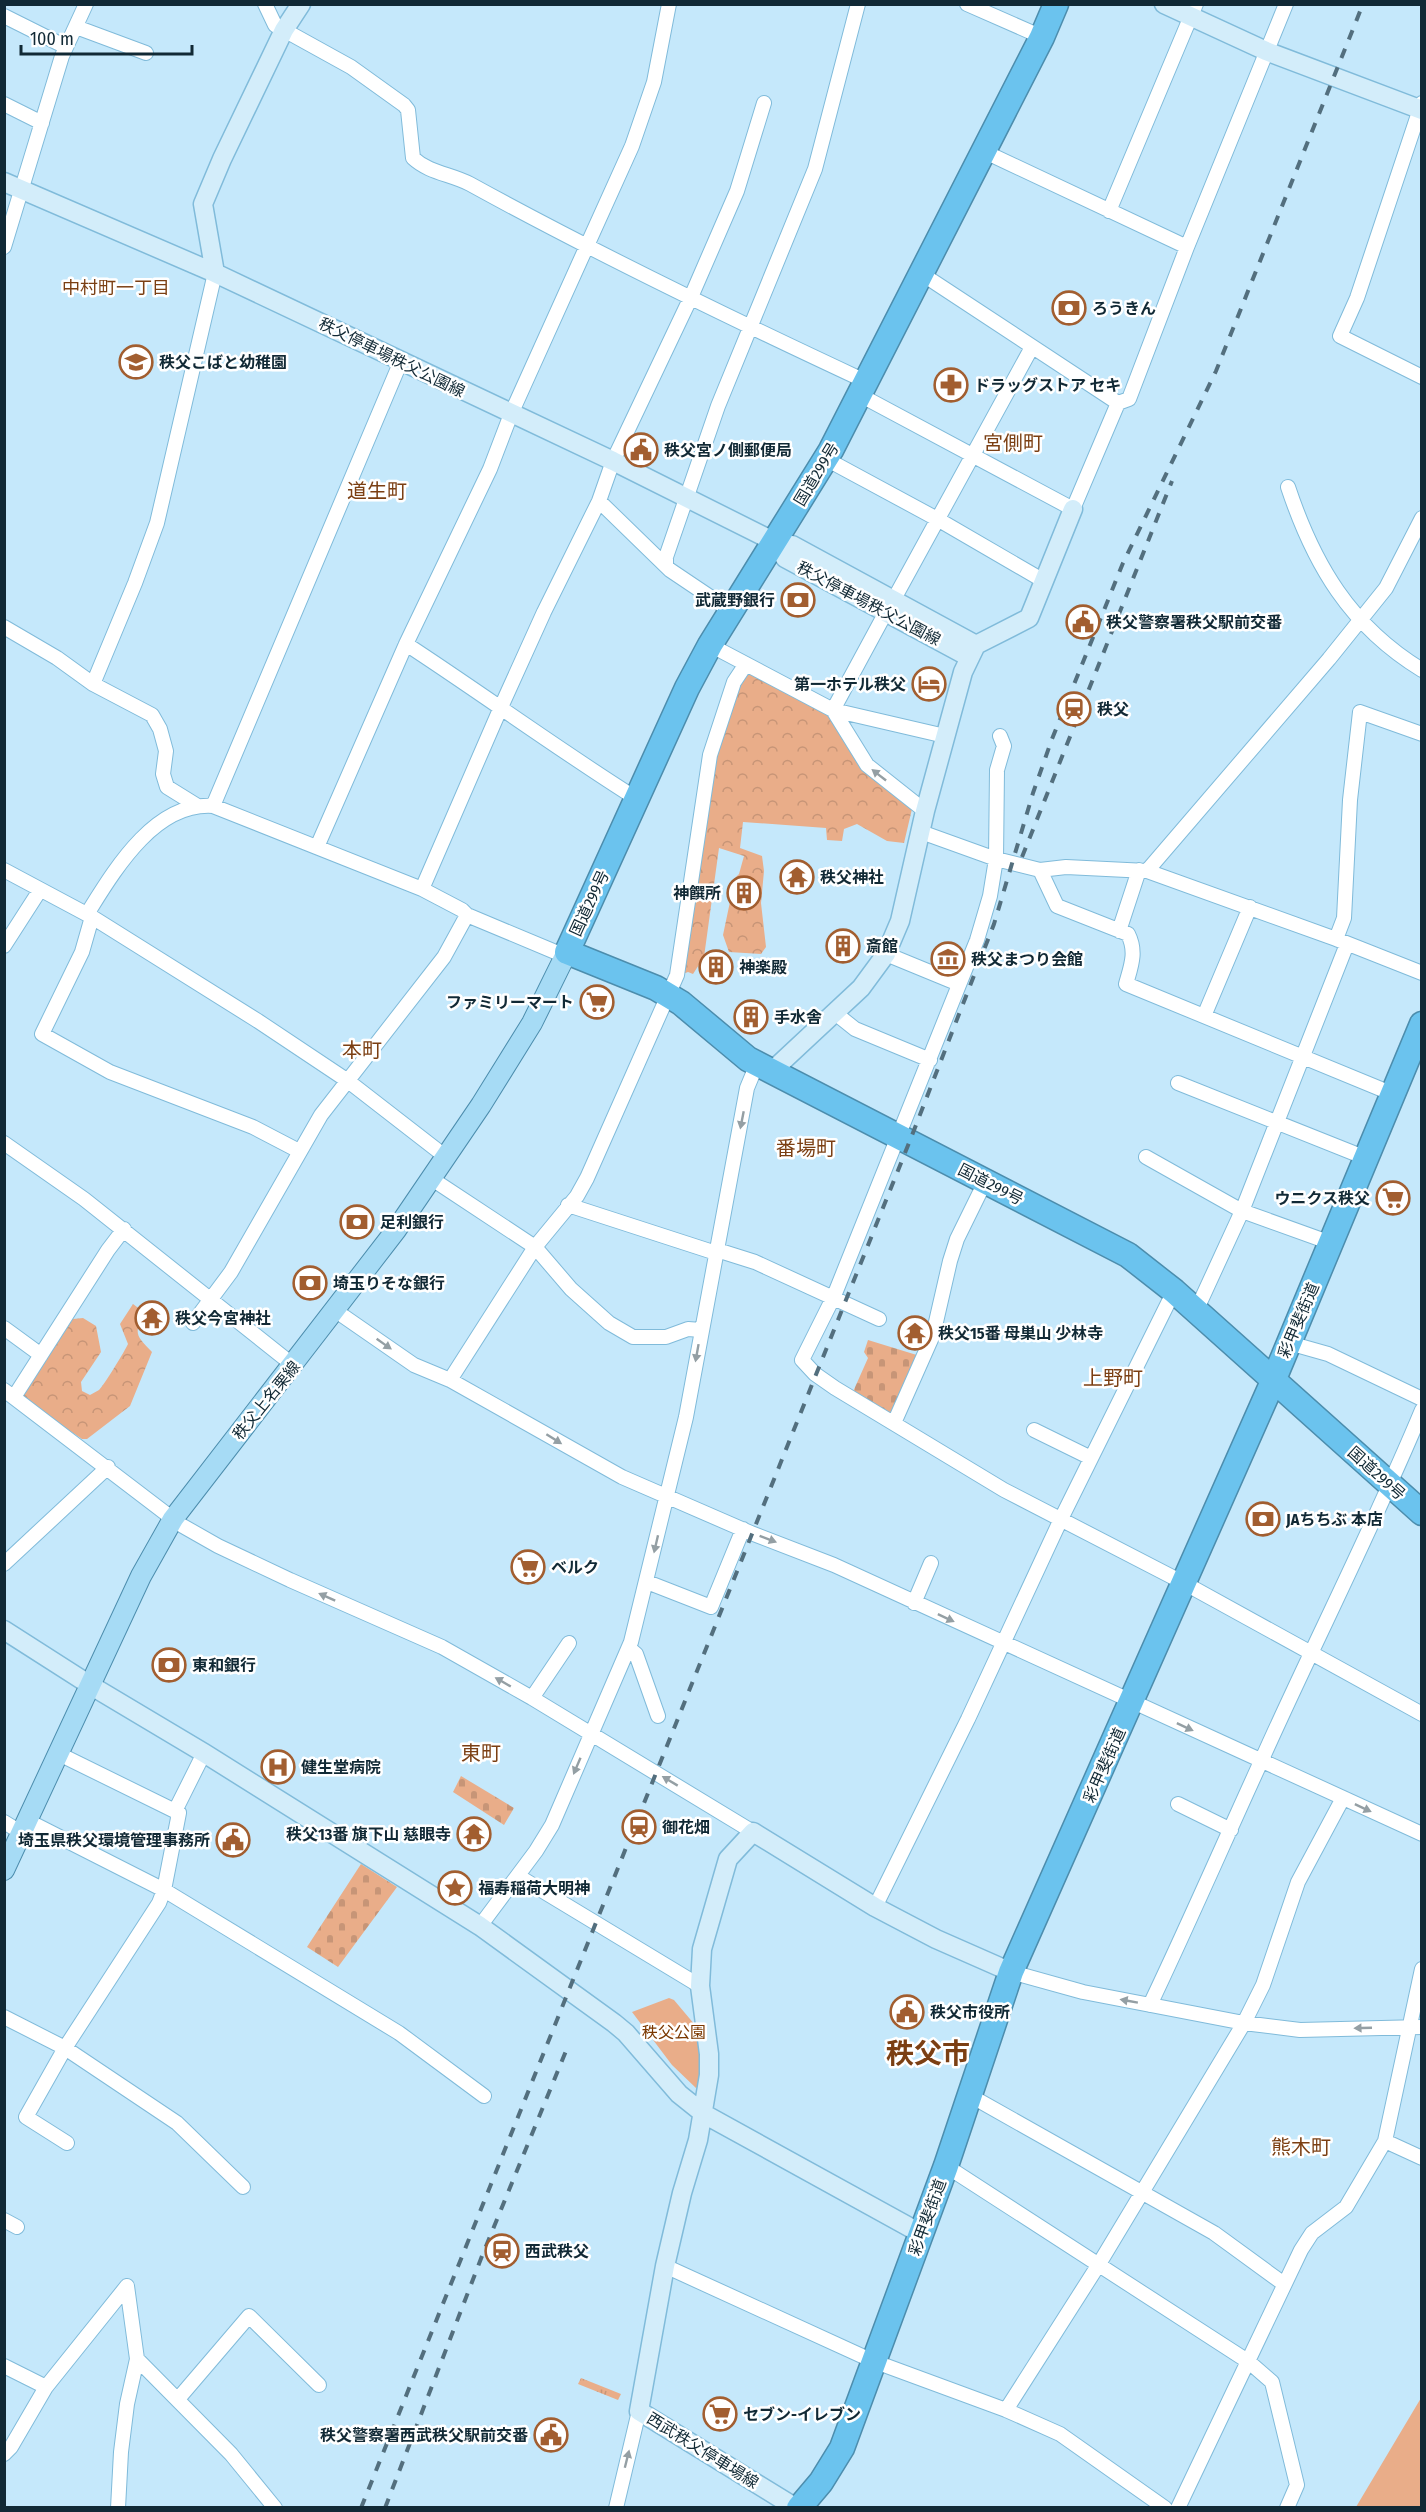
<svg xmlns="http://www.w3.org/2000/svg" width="1426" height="2512" viewBox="0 0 1426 2512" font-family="'Fira Sans Condensed','Noto Sans JP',sans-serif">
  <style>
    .grass { fill: url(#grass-tufts) }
    .forest { fill: url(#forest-crowns) }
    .cemetery { fill: url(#cemetery-stones) }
    .park { fill: #e9ad89 }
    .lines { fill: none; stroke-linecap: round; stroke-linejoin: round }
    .street-casing { stroke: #80bbda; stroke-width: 16 }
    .secondary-casing { stroke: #80bbda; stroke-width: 21 }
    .primary-casing { stroke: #4c8dad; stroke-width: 22 }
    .highway-casing { stroke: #4c8dad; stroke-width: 27 }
    .street { stroke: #fff; stroke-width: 14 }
    .secondary { stroke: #d3edfa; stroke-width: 18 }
    .primary { stroke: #a6dbf5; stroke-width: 20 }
    .highway { stroke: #6bc3ee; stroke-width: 24 }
    .rail { stroke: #536f7e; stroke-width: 4; stroke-dasharray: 10 10; stroke-linecap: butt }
    .oneway { fill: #949fa4 }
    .labels { text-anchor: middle; stroke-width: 5; stroke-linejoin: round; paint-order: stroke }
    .poi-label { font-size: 16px; font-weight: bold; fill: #112935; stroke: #fff; text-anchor: start }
    .street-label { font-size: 16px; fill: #112935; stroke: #fff }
    .park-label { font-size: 16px; fill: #7b3800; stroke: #fff }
    .neighbourhood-label { font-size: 18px; fill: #7b3f13; stroke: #fff }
    .quarter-label { font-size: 20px; fill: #7b3f13; stroke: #fff }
    .town-label { font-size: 28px; font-weight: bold; fill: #7b3f13; stroke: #fff }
  </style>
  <defs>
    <pattern id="grass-tufts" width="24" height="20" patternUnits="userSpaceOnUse" patternTransform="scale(1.5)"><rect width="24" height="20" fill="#e9ad89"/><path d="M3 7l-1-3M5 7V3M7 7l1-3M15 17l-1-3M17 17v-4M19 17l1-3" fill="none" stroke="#c79577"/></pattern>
    <pattern id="forest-crowns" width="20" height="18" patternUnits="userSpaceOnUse" patternTransform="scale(1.5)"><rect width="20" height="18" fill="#e9ad89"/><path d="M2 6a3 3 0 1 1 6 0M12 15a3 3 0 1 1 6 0" fill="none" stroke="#c79577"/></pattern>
    <pattern id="cemetery-stones" width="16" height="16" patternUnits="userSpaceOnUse" patternTransform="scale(1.5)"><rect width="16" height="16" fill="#e9ad89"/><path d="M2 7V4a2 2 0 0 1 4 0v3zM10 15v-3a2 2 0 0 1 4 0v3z" fill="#c79577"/></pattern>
  </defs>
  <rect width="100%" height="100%" fill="#c5e8fb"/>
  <!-- grass -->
  <path class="grass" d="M581 2378 621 2394 618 2400 578 2384Z"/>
  <!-- forest -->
  <path class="forest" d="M752 672 835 719 912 809 904 843 887 841 857 824 844 829 842 841 827 840 826 828 743 822 740 848 762 856 764 871 761 903 766 947 761 954 729 952 723 935 735 878 739 874 744 856 719 848 704 957 693 974 688 972 683 974 714 758 721 732 745 674Z
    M133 1304 145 1313C133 1334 136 1335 152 1352L130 1406 87 1439H82L20 1397 73 1319 83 1318 96 1326 101 1352 81 1382 82 1391 90 1395C93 1393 96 1392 99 1390 103 1387 126 1349 128 1344L120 1324Z"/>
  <!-- cemetery -->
  <path class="cemetery" d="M868 1340 920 1356 892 1417 852 1394 868 1358 864 1352Z
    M461 1776 514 1808 504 1825 453 1792Z
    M361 1864 397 1887 338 1967 307 1947Z"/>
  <!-- park -->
  <path class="park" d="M669 1998 674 2000 695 2025 698 2035 702 2080H698L699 2086 696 2088 672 2065 632 2012Z
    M1421 2398V2507H1356Z"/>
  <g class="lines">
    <!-- street casing -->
    <g class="street-casing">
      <path id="street" d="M265 4 275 25 351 67 404 105 408 110 413 158C429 173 451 174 470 184 599 255 732 319 865 381
        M967 4 1042 37
        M4 16 66 47
        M76 27 146 53
        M1422 103 1357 298 1340 336 1422 377
        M4 104 42 123
        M983 151 1187 247
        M1109 211 1196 4
        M4 247 62 56 86 4
        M922 274 1118 403
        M858 394 1073 509 1118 403 1129 399 1187 247 1286 4
        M826 459 939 520 1044 581
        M1288 487C1314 565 1350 626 1422 670
        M599 501 670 570 731 611
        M666 566V557L718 406 815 169 858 4
        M894 599 1032 347
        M4 627 57 658 93 684 152 715 160 729 166 751 163 774 167 787 196 805
        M406 644C484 695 559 750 637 799
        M710 645 833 710 945 736
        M93 684 135 583 157 523 215 273
        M833 710 867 765 925 811
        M833 710 886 612
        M1000 736 1004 746 997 770 996 859 990 896 977 940 834 1296 802 1360 815 1374 835 1388 1004 1490 1184 1583 1422 1714
        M213 806 401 361
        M921 832 996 859 1040 870 1066 867 1147 871 1336 939 1422 973
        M317 847 406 644 490 469 511 414 632 146 654 82 669 4
        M4 870 92 917 258 1021 348 1081 446 1157
        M1040 870 1057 906 1128 934C1137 952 1131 966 1126 984L1393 1094
        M1147 871 1329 659 1386 588 1422 518
        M422 889 501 707 544 612 599 501 613 461 691 297 737 191 764 103
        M87 914C114 871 154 802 213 806L422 889 462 910 467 915 565 956
        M92 917 82 952 42 1034 110 1072 253 1127 299 1151
        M1119 931 1139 870
        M1336 939 1344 918 1350 800 1360 712 1422 734
        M4 946 40 890
        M886 954 959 984
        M835 1013 855 1029 930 1060
        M1204 1016 1250 907
        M1178 1083 1366 1158
        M4 1143 84 1199 293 1365
        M1146 1157 1242 1211 1331 1243
        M432 1179 535 1247 571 1289 609 1323 633 1337H666L688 1329 701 1330
        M568 1205 716 1253
        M717 1250 755 1262 879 1319
        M336 1311 414 1365 450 1380 622 1477 751 1533 834 1565 1422 1834
        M1196 1311 1242 1211 1347 944
        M193 1323 231 1272 321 1115 444 957 467 915
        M4 1328 41 1355
        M1289 1343 1328 1354 1422 1399
        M450 1380 535 1247 577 1196 587 1178 677 975 710 755 734 682 746 664
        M4 1390 181 1525 218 1546 290 1580 442 1647 532 1698 753 1832
        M14 1397 108 1250 124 1229
        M894 1423 933 1335 950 1261 957 1239 986 1180
        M1034 1430 1091 1458
        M4 1564 108 1467
        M647 1582 711 1607 743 1529
        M914 1603 931 1563
        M629 1648 636 1654 658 1716
        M532 1698 569 1643
        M57 1753 179 1813 164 1890 159 1903 65 2048 26 2117 67 2143
        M1178 1804 1231 1830
        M175 1811 204 1753
        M28 1821 164 1890 399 2033 484 2096
        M4 1822 22 1833
        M518 1876 700 1986
        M875 1907 968 1719 1061 1519 1174 1291
        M480 1926 536 1851 552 1825 631 1642 686 1417 747 1088 757 1064
        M1011 1972 1083 1992 1244 2023 1300 2030 1422 2027
        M1150 2005C1189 1923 1225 1840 1263 1757 1315 1641 1373 1528 1422 1410
        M4 2017 65 2048 177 2123 243 2187
        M969 2095 1214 2233 1284 2284
        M1385 2141 1422 2158
        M946 2166 1249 2362 1272 2382 1297 2485 1287 2508
        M4 2220 17 2227
        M665 2266 873 2361 1006 2410 1060 2434 1165 2508
        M137 2359 231 2454 275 2508
        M4 2366 46 2387
        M178 2399 249 2316 319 2385
        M1006 2410 1099 2264 1244 2023 1263 1985 1298 1882 1343 1798
        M4 2454 11 2447 46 2387 127 2286
        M118 2508 121 2452 127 2404 137 2359 127 2286
        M616 2508 639 2411
        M1178 2508 1301 2250 1312 2233 1346 2207 1385 2141 1422 1969"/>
    </g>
    <!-- secondary casing -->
    <g class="secondary-casing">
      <path id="secondary" d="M1164 4 1266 51 1422 110
        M4 182 215 273 613 461 775 542 792 545 976 645
        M215 273 203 204 222 159 284 30 301 4
        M775 542 785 558 969 657
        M772 1071 861 988 886 954 900 921 925 811 963 672 976 645 1029 618 1073 509
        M4 1630 90 1685 204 1753 480 1926 614 2023 626 2033 679 2094 704 2114 920 2233
        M796 2508 639 2411 665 2266 682 2193 698 2140 709 2075V2054L700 1986 702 1949 728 1859 753 1832 875 1907 936 1939 1011 1972"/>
    </g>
    <!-- primary casing -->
    <g class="primary-casing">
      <path id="primary" d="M4 1870 141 1576 173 1519 396 1230 481 1105 532 1023 567 952"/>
    </g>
    <!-- highway casing -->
    <g class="highway-casing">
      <path id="highway" d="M1056 4 1042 37 831 450 710 645 687 688 567 952 656 988 681 1003 748 1059 1128 1255 1174 1291 1422 1513
        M799 2508 821 2482 842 2448 946 2166 1011 1972 1274 1379 1422 1024"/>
    </g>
    <!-- street -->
    <use href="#street" class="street"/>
    <!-- secondary -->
    <use href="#secondary" class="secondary"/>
    <!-- primary -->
    <use href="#primary" class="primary"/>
    <!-- highway -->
    <use href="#highway" class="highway"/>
    <!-- rail -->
    <path class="rail" d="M1022 857 1172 481
      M361 2508 909 1143 994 924 1033 793 1052 739 1123 563 1216 371 1363 4
      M385 2508 482 2256 568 2046"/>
  </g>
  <!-- one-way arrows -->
  <defs><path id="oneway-solid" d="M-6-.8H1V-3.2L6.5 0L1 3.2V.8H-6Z" transform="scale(1.5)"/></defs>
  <g class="oneway">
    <use href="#oneway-solid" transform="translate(879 775) rotate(-142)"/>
    <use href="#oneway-solid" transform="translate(742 1120) rotate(101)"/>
    <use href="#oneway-solid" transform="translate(384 1344) rotate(35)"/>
    <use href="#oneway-solid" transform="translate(697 1353) rotate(100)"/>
    <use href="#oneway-solid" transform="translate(554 1439) rotate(32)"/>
    <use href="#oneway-solid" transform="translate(768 1539) rotate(21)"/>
    <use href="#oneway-solid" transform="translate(656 1544) rotate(103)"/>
    <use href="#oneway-solid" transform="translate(327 1597) rotate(-156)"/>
    <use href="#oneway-solid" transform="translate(946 1618) rotate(25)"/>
    <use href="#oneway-solid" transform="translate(503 1682) rotate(-150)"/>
    <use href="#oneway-solid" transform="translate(1185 1727) rotate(25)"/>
    <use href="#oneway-solid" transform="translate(577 1766) rotate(113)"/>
    <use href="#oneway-solid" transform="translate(670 1781) rotate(-149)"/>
    <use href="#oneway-solid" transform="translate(1363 1808) rotate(25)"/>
    <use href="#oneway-solid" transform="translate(1129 2001) rotate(-170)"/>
    <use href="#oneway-solid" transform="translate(1363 2028) rotate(178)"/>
    <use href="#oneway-solid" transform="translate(627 2459) rotate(-76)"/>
  </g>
  <!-- icons -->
  <defs>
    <g id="bank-ring" transform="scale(1.725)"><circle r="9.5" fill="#fff" stroke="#a25e30" stroke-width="1.5"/><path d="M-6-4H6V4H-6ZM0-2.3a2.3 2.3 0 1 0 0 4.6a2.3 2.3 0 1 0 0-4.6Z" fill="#a25e30"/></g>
    <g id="school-ring" transform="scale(1.725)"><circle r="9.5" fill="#fff" stroke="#a25e30" stroke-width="1.5"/><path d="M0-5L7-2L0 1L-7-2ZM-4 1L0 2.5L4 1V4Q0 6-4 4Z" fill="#a25e30"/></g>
    <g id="pharmacy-ring" transform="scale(1.725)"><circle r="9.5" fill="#fff" stroke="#a25e30" stroke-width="1.5"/><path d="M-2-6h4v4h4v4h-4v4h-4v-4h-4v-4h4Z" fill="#a25e30"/></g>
    <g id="civic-ring" transform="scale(1.725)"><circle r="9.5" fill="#fff" stroke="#a25e30" stroke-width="1.5"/><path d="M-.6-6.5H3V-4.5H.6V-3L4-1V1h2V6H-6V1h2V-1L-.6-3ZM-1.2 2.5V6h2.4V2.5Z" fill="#a25e30"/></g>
    <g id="hotel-ring" transform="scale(1.725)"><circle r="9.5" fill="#fff" stroke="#a25e30" stroke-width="1.5"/><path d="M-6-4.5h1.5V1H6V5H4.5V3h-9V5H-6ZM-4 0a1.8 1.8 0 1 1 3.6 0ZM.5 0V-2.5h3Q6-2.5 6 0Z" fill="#a25e30"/></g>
    <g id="station-ring" transform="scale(1.725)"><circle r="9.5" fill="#fff" stroke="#a25e30" stroke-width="1.5"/><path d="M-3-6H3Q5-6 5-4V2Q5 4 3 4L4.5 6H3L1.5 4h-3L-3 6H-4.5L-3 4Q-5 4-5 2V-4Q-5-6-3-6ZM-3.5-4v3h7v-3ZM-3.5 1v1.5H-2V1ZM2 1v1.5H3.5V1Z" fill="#a25e30"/></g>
    <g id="temple-ring" transform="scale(1.725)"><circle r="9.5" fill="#fff" stroke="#a25e30" stroke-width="1.5"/><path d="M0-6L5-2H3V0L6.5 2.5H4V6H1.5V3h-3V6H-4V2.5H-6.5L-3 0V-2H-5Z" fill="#a25e30"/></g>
    <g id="building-ring" transform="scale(1.725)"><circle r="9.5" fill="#fff" stroke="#a25e30" stroke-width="1.5"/><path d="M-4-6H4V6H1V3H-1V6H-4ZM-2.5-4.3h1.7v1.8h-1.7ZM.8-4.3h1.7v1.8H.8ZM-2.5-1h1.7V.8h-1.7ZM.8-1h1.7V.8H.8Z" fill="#a25e30"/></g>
    <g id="museum-ring" transform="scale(1.725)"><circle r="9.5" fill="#fff" stroke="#a25e30" stroke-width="1.5"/><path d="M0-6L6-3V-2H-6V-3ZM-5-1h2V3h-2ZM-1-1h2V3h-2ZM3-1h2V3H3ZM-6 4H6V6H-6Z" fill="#a25e30"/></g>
    <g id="supermarket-ring" transform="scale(1.725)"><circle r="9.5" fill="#fff" stroke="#a25e30" stroke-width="1.5"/><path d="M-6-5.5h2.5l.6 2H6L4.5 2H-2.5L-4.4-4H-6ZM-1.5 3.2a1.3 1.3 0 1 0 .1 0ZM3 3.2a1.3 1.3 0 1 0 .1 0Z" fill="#a25e30"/></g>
    <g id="hospital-ring" transform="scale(1.725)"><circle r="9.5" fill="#fff" stroke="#a25e30" stroke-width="1.5"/><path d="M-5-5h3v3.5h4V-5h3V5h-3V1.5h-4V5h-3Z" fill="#a25e30"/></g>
    <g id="sight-ring" transform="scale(1.725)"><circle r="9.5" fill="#fff" stroke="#a25e30" stroke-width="1.5"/><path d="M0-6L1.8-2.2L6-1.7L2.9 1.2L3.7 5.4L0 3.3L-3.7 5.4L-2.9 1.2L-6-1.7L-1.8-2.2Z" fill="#a25e30"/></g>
  </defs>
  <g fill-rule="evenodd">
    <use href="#bank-ring" x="1069" y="308"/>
    <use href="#school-ring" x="136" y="362"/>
    <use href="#pharmacy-ring" x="951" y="385"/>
    <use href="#civic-ring" x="641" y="450"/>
    <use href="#bank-ring" x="798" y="600"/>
    <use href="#civic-ring" x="1083" y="622"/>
    <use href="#hotel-ring" x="929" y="684"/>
    <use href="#station-ring" x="1074" y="709"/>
    <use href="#temple-ring" x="797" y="877"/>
    <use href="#building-ring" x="744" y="893"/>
    <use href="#building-ring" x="843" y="946"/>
    <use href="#museum-ring" x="948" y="959"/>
    <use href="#building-ring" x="716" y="967"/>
    <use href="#supermarket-ring" x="597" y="1002"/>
    <use href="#building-ring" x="751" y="1017"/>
    <use href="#supermarket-ring" x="1393" y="1198"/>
    <use href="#bank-ring" x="357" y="1222"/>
    <use href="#bank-ring" x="310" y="1283"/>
    <use href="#temple-ring" x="152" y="1318"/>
    <use href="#temple-ring" x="915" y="1333"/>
    <use href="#bank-ring" x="1263" y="1519"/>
    <use href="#supermarket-ring" x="528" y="1567"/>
    <use href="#bank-ring" x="169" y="1665"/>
    <use href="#hospital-ring" x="278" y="1767"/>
    <use href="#station-ring" x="639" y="1827"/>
    <use href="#temple-ring" x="474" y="1834"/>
    <use href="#civic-ring" x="233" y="1840"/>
    <use href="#sight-ring" x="455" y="1888"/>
    <use href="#civic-ring" x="907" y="2012"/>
    <use href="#station-ring" x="502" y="2251"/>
    <use href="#supermarket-ring" x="720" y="2414"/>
    <use href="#civic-ring" x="551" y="2435"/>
  </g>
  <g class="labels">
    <!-- poi labels -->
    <g class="poi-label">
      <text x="1092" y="314">ろうきん</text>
      <text x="159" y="368">秩父こばと幼稚園</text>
      <text x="974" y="391">ドラッグストア セキ</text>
      <text x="664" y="456">秩父宮ノ側郵便局</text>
      <text x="775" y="606" text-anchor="end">武蔵野銀行</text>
      <text x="1106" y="628">秩父警察署秩父駅前交番</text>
      <text x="906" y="690" text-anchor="end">第一ホテル秩父</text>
      <text x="1097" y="715">秩父</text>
      <text x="820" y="883">秩父神社</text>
      <text x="721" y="899" text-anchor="end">神饌所</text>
      <text x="866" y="952">斎館</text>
      <text x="971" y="965">秩父まつり会館</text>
      <text x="739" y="973">神楽殿</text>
      <text x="574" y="1008" text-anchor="end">ファミリーマート</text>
      <text x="774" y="1023">手水舎</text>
      <text x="1370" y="1204" text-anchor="end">ウニクス秩父</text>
      <text x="380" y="1228">足利銀行</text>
      <text x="333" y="1289">埼玉りそな銀行</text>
      <text x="175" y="1324">秩父今宮神社</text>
      <text x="938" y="1339">秩父15番 母巣山 少林寺</text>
      <text x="1286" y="1525">JAちちぶ 本店</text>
      <text x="551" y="1573">ベルク</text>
      <text x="192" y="1671">東和銀行</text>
      <text x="301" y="1773">健生堂病院</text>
      <text x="662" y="1833">御花畑</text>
      <text x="451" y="1840" text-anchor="end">秩父13番 旗下山 慈眼寺</text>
      <text x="210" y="1846" text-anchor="end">埼玉県秩父環境管理事務所</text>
      <text x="478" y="1894">福寿稲荷大明神</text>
      <text x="930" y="2018">秩父市役所</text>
      <text x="525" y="2257">西武秩父</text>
      <text x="743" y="2420">セブン-イレブン</text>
      <text x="528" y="2441" text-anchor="end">秩父警察署西武秩父駅前交番</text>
    </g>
    <!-- street labels -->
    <g class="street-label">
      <text transform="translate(392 357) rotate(26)" y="6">秩父停車場秩父公園線</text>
      <text transform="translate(816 474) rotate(-59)" y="6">国道299号</text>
      <text transform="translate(869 603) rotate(28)" y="6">秩父停車場秩父公園線</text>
      <text transform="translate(589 903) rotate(-65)" y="6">国道299号</text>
      <text transform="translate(991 1184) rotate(27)" y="6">国道299号</text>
      <text transform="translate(1298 1320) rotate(-67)" y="6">彩甲斐街道</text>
      <text transform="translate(266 1400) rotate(-51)" y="6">秩父上名栗線</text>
      <text transform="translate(1377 1473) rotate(42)" y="6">国道299号</text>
      <text transform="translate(1104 1765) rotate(-66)" y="6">彩甲斐街道</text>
      <text transform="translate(927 2217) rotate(-70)" y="6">彩甲斐街道</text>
      <text transform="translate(703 2450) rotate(32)" y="6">西武秩父停車場線</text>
    </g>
    <!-- park labels -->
    <g class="park-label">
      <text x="674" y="2038">秩父公園</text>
    </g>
    <!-- neighbourhood labels -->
    <g class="neighbourhood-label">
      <text x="116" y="294">中村町一丁目</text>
    </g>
    <!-- quarter labels -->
    <g class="quarter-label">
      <text x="1013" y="450">宮側町</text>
      <text x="377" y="498">道生町</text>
      <text x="362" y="1057">本町</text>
      <text x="806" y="1155">番場町</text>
      <text x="1113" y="1385">上野町</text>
      <text x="481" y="1760">東町</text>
      <text x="1301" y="2154">熊木町</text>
    </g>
    <!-- town labels -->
    <g class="town-label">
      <text x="928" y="2063">秩父市</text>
    </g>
  </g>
  <!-- border -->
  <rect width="1426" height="2512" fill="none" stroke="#112935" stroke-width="12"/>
  <!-- scale -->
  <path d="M21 45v9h171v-9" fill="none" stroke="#112935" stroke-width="3"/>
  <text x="30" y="45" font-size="18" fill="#112935" stroke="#ffffff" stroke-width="4.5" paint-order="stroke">100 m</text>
</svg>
